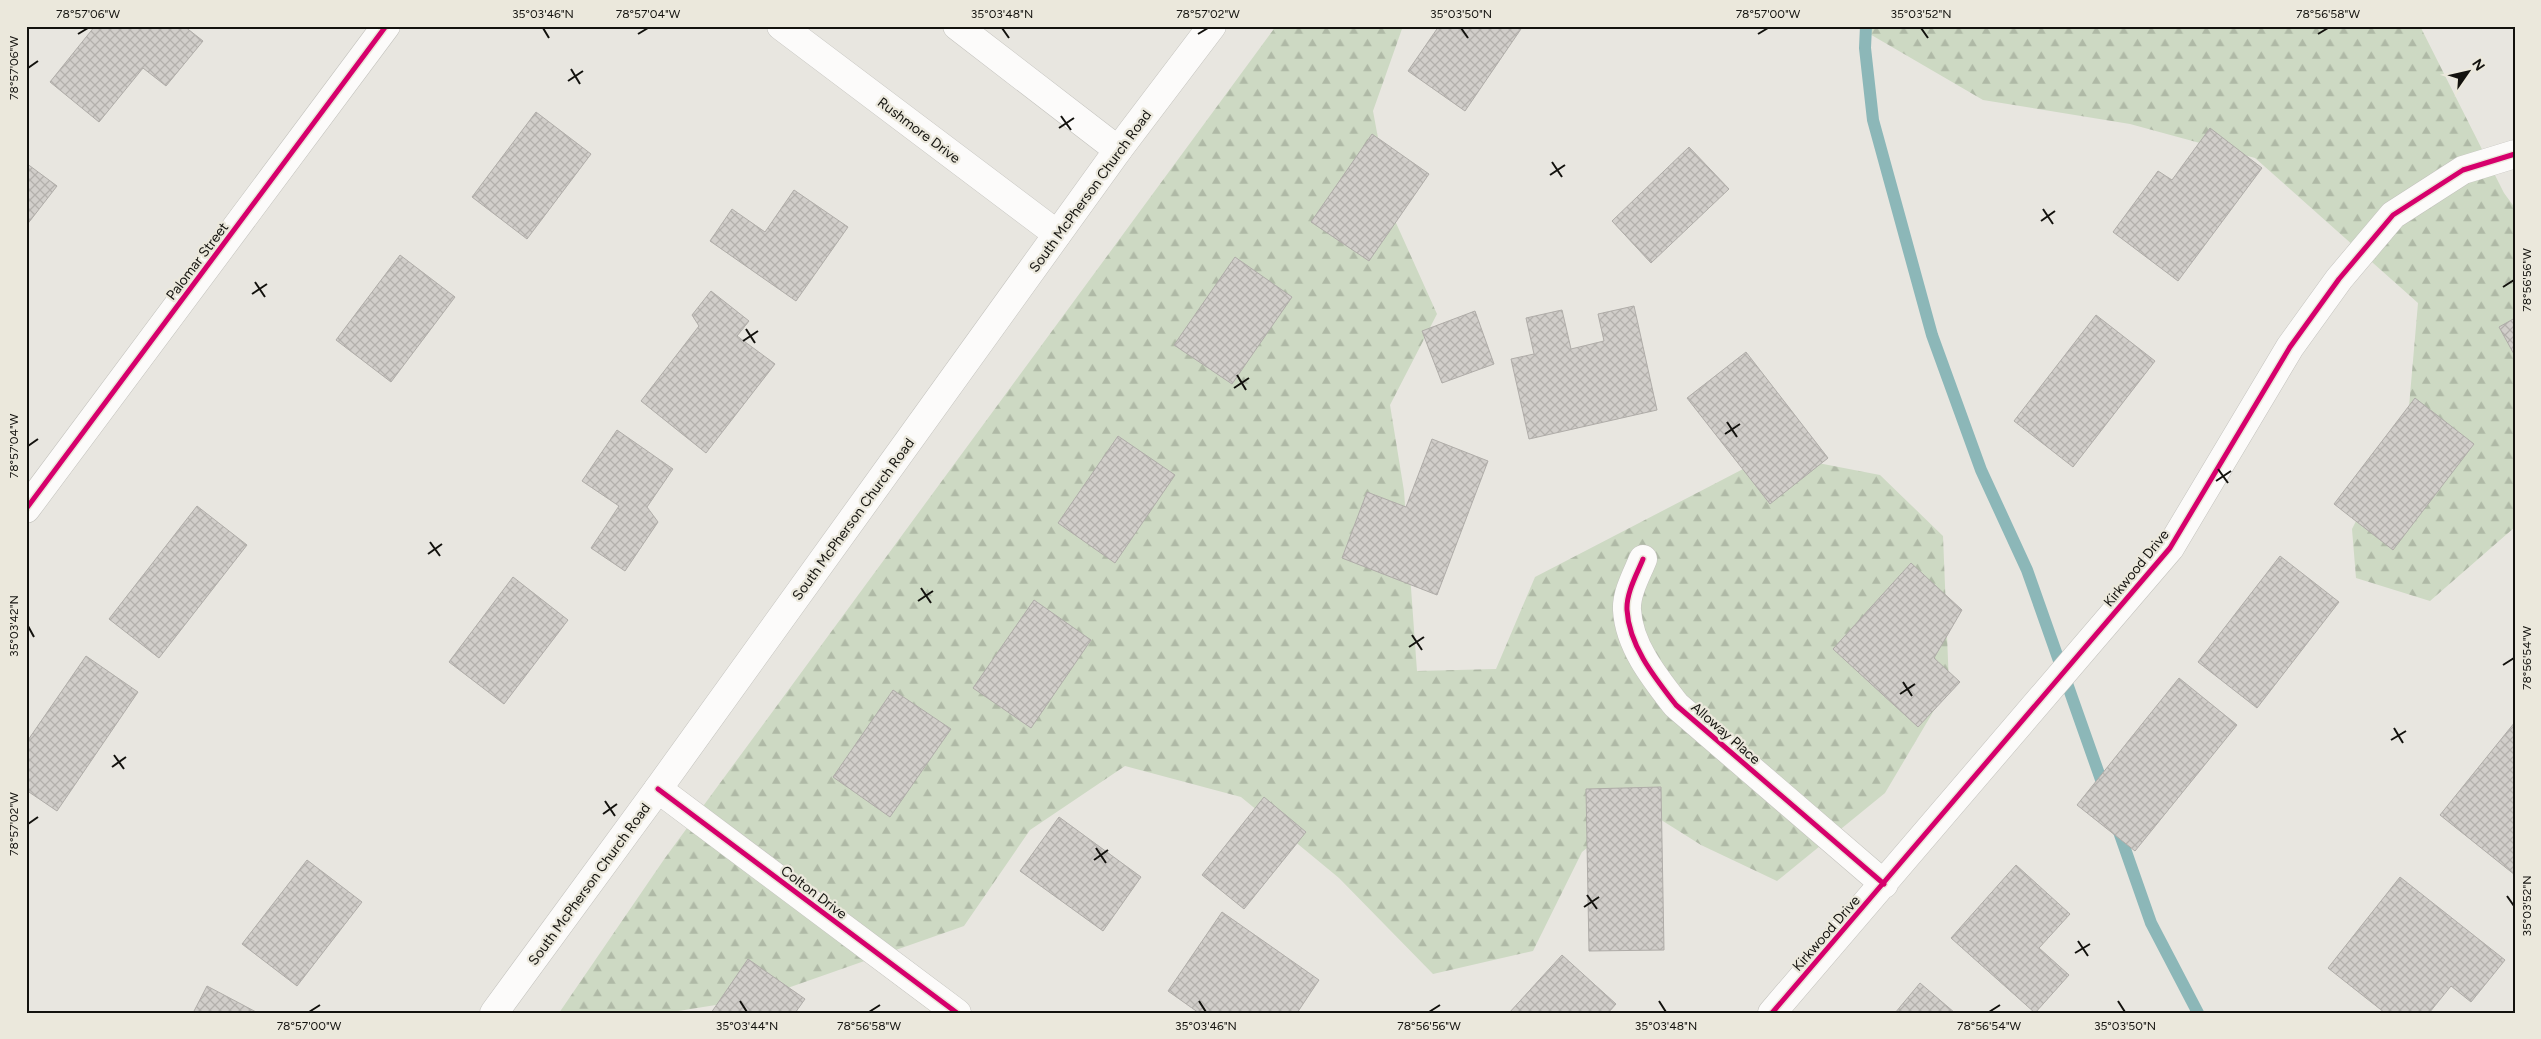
<svg xmlns="http://www.w3.org/2000/svg" width="2541" height="1039" viewBox="0 0 2541 1039" font-family="Figtree,sans-serif">
  <style>
    .forest { fill: url(#forest-firs) }
    .lines { fill: none; stroke-linecap: round; stroke-linejoin: round }
    .stream { stroke: #8cb7b8; stroke-width: 12 }
    .building { fill: url(#building-cross-hatch); stroke: #afaca8 }
    .street-casing { stroke: #c3c2bd; stroke-width: 29 }
    .secondary-casing { stroke: #c3c2bd; stroke-width: 29 }
    .street { stroke: #fcfbfa; stroke-width: 28 }
    .secondary { stroke: #fcfbfa; stroke-width: 28 }
    .cycleway-casing { stroke: #ebe8dc; stroke-width: 8 }
    .cycleway { stroke: #d6006c; stroke-width: 5 }
    .ticks { fill: none; stroke: #13120e; stroke-width: 2 }
    .labels { text-anchor: middle; stroke-width: 4.5; stroke-linejoin: round; paint-order: stroke }
    .street-label { font-size: 14px; fill: #13120e; stroke: #ebe8dc }
    .neatline { fill: none; stroke: #13120e; stroke-width: 2 }
    .ticks-label { font-size: 12px; text-anchor: middle; fill: #13120e }
  </style>
  <defs>
    <pattern id="forest-firs" width="22" height="20" patternUnits="userSpaceOnUse" patternTransform="scale(1.25)"><rect width="22" height="20" fill="#cdd9c3"/><path d="M5 1l3.5 6h-7zM16 11l3.5 6h-7z" fill="#afb9a6"/></pattern>
    <pattern id="building-cross-hatch" width="8" height="8" patternUnits="userSpaceOnUse" patternTransform="scale(1.25)"><rect width="8" height="8" fill="#d1ceca"/><path d="M0 0l8 8M0 8l8-8" fill="none" stroke="#b3b0ac"/></pattern>
  </defs>
  <rect width="100%" height="100%" fill="#e8e6e0"/>
  <!-- forest -->
  <path class="forest" d="M1276 26H1403L1373 111 1392 214 1437 314 1390 405 1404 491 1417 671 1496 669 1535 577 1772 454 1880 475 1943 536 1949 685 1885 793 1777 881 1701 845 1639 806 1582 852 1533 951 1433 974 1339 878 1241 797 1125 766 1030 830 964 926 759 998 666 1013H559L665 858Z
    M1856 26H2420L2504 193 2515 208V527L2430 601 2356 578 2352 529 2408 418 2418 303 2255 158 2130 124 1983 100Z"/>
  <g class="lines">
    <!-- stream -->
    <path class="stream" d="M1866 26 1865 48 1873 120 1932 335 1981 470 2027 570 2105 791
      M2117 826 2151 923 2198 1013"/>
  </g>
  <!-- building -->
  <path class="building" d="M95 26H184L203 41 166 86 143 68 99 122 50 82Z
    M1439 26H1523L1465 111 1408 71Z
    M536 112 591 154 527 239 472 197Z
    M2210 128 2262 168 2178 281 2113 232 2158 171 2172 180Z
    M1372 134 1429 174 1369 261 1311 222Z
    M1689 147 1729 189 1651 263 1612 221Z
    M26 163 57 186 26 226Z
    M794 190 848 227 796 301 710 241 732 209 765 232Z
    M400 255 455 297 391 382 336 340Z
    M1235 257 1292 297 1232 384 1174 345Z
    M711 291 749 321 737 336 775 364 706 453 641 401 699 326 692 315Z
    M1634 306 1657 410 1529 439 1511 359 1534 354 1526 318 1562 310 1571 349 1604 341 1598 314Z
    M1475 311 1494 364 1442 383 1422 331Z
    M2096 315 2155 361 2073 467 2014 421Z
    M2515 318V356L2499 327Z
    M1746 352 1828 458 1770 504 1687 398Z
    M2415 398 2474 444 2393 550 2334 504Z
    M617 430 673 469 647 507 658 522 625 571 591 548 619 506 582 481Z
    M1118 436 1175 475 1115 563 1058 523Z
    M1432 439 1488 461 1437 595 1342 558 1367 492 1406 507Z
    M197 506 247 545 159 658 109 619Z
    M2280 556 2339 602 2257 708 2198 662Z
    M1911 563 1962 610 1934 658 1960 682 1918 727 1833 649Z
    M513 577 568 620 504 704 449 662Z
    M1034 600 1091 640 1031 728 973 688Z
    M86 656 138 692 57 811 26 790V743Z
    M2179 678 2237 725 2135 851 2077 805Z
    M893 690 951 729 890 817 833 777Z
    M2515 722V875L2440 815Z
    M1661 787 1664 950 1589 951 1586 789Z
    M1264 797 1306 832 1244 909 1202 875Z
    M1059 817 1141 877 1103 931 1020 871Z
    M307 860 362 902 297 986 242 944Z
    M2016 865 2070 914 2039 948 2069 975 2035 1013 1951 938Z
    M2400 877 2505 960 2471 1002 2451 986 2429 1013H2385L2328 968Z
    M1222 912 1319 980 1297 1013H1199L1168 991Z
    M1562 955 1616 1004 1608 1013H1509Z
    M748 959 805 999 795 1013H711Z
    M1920 983 1955 1013H1895Z
    M207 986 258 1013H193Z"/>
  <g class="lines">
    <!-- street casing -->
    <g class="street-casing">
      <path id="street" d="M781 26 1057 234
        M957 26 1118 150
        M26 509 386 26
        M1643 559C1637 574 1626 593 1627 610 1629 646 1655 678 1676 705L1884 884
        M658 789 957 1013
        M1772 1013 2170 548 2290 347 2339 279 2393 215 2463 170 2515 154"/>
    </g>
    <!-- secondary casing -->
    <g class="secondary-casing">
      <path id="secondary" d="M494 1013 658 789 1118 150 1212 26"/>
    </g>
    <!-- street -->
    <use href="#street" class="street"/>
    <!-- secondary -->
    <use href="#secondary" class="secondary"/>
    <!-- cycleway casing -->
    <g class="cycleway-casing">
      <path id="cycleway" d="M26 509 386 26
        M1643 559C1637 574 1626 593 1627 610 1629 646 1655 678 1676 705L1884 884
        M658 789 957 1013
        M1772 1013 2170 548 2290 347 2339 279 2393 215 2463 170 2515 154"/>
    </g>
    <!-- cycleway -->
    <use href="#cycleway" class="cycleway"/>
  </g>
  <!-- ticks -->
  <path class="ticks" d="M543 28 549 38M1002 28 1009 38M1461 28 1468 38M1921 28 1928 38M78 34 88 28M638 34 648 28M1198 34 1208 28M1758 34 1768 28M2318 34 2328 28M28 68 38 61M571 69 580 84M568 81 583 71M1061 116 1071 130M1059 128 1074 118M1552 162 1562 177M1550 175 1565 165M2043 209 2053 224M2041 221 2055 211M255 282 265 297M2503 287 2514 280M252 294 267 284M746 329 755 343M743 341 758 331M1237 375 1246 390M1234 388 1249 378M1727 422 1737 437M1725 434 1740 424M28 446 38 439M2218 469 2228 483M2216 481 2231 471M430 542 440 556M428 554 442 544M921 588 931 603M918 601 933 591M28 626 34 637M1412 635 1422 650M1409 647 1424 637M2503 665 2514 658M1903 682 1912 696M1900 694 1915 684M2394 728 2403 743M2391 740 2406 731M114 755 124 769M112 767 126 757M605 801 615 816M603 814 617 804M28 824 38 817M1096 848 1106 863M1094 860 1108 850M1587 895 1597 909M2507 896 2514 906M1584 907 1599 897M2078 941 2088 956M2075 953 2090 944M740 1001 747 1012M1199 1001 1206 1012M1659 1001 1666 1012M2118 1001 2125 1012M309 1012 320 1005M869 1012 880 1005M1429 1012 1440 1005M1989 1012 2000 1005"/>
  <g class="labels">
    <!-- street labels -->
    <g class="street-label">
      <text transform="translate(919 130) rotate(37)" y="5">Rushmore Drive</text>
      <text transform="translate(1090 191) rotate(-54)" y="5">South McPherson Church Road</text>
      <text transform="translate(197 261) rotate(-53)" y="5">Palomar Street</text>
      <text transform="translate(853 519) rotate(-54)" y="5">South McPherson Church Road</text>
      <text transform="translate(2136 568) rotate(-51)" y="5">Kirkwood Drive</text>
      <text transform="translate(1726 733) rotate(41)" y="5">Alloway Place</text>
      <text transform="translate(589 884) rotate(-54)" y="5">South McPherson Church Road</text>
      <text transform="translate(814 892) rotate(37)" y="5">Colton Drive</text>
      <text transform="translate(1826 933) rotate(-49)" y="5">Kirkwood Drive</text>
    </g>
  </g>
  <!-- border -->
  <rect width="2541" height="1039" fill="none" stroke="#ebe8dc" stroke-width="55"/>
  <!-- north arrow -->
  <g transform="translate(2468 72) rotate(56)" stroke="#ebe8dc" stroke-width="4" paint-order="stroke">
  <path d="M0-4L9 19L0 12L-9 19Z" fill="#13120e"/>
  <text y="-8" font-size="14" font-weight="bold" text-anchor="middle" fill="#13120e">N</text>
  </g>
  <rect x="28" y="28" width="2486" height="984" class="neatline"/>
  <g class="ticks-label">
    <text x="88" y="18">78°57'06"W</text>
    <text x="543" y="18">35°03'46"N</text>
    <text x="648" y="18">78°57'04"W</text>
    <text x="1002" y="18">35°03'48"N</text>
    <text x="1208" y="18">78°57'02"W</text>
    <text x="1461" y="18">35°03'50"N</text>
    <text x="1768" y="18">78°57'00"W</text>
    <text x="1921" y="18">35°03'52"N</text>
    <text x="2328" y="18">78°56'58"W</text>
    <text transform="translate(14 68) rotate(-90)" y="4">78°57'06"W</text>
    <text transform="translate(2527 280) rotate(-90)" y="4">78°56'56"W</text>
    <text transform="translate(14 446) rotate(-90)" y="4">78°57'04"W</text>
    <text transform="translate(14 626) rotate(-90)" y="4">35°03'42"N</text>
    <text transform="translate(2527 658) rotate(-90)" y="4">78°56'54"W</text>
    <text transform="translate(14 824) rotate(-90)" y="4">78°57'02"W</text>
    <text transform="translate(2527 906) rotate(-90)" y="4">35°03'52"N</text>
    <text x="309" y="1030">78°57'00"W</text>
    <text x="747" y="1030">35°03'44"N</text>
    <text x="869" y="1030">78°56'58"W</text>
    <text x="1206" y="1030">35°03'46"N</text>
    <text x="1429" y="1030">78°56'56"W</text>
    <text x="1666" y="1030">35°03'48"N</text>
    <text x="1989" y="1030">78°56'54"W</text>
    <text x="2125" y="1030">35°03'50"N</text>
  </g>
</svg>
